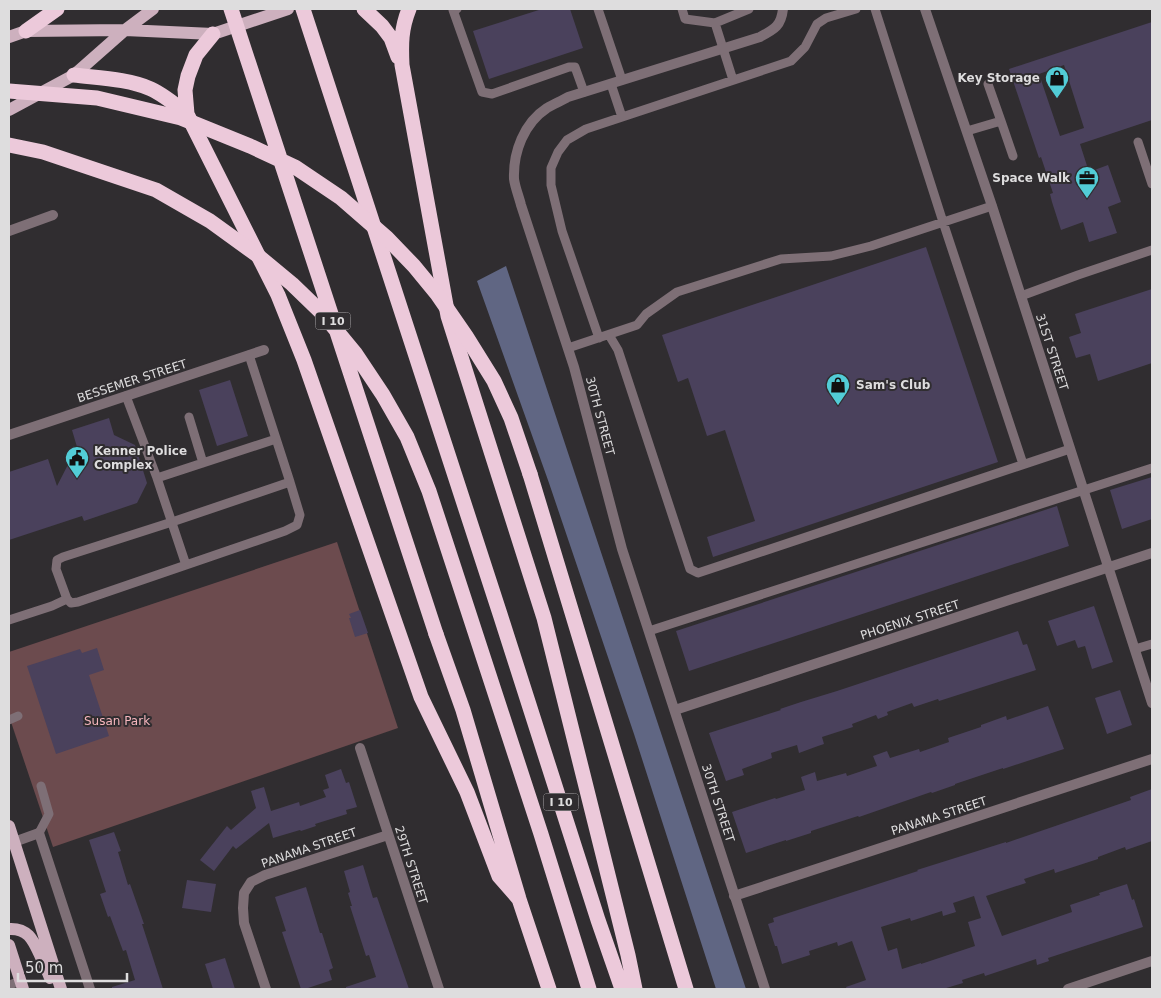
<svg xmlns="http://www.w3.org/2000/svg" width="1161" height="998" viewBox="0 0 1161 998" font-family="'DejaVu Sans',sans-serif">
  <style>
    .green { fill: #6c4b4e }
    .water { fill: #606683 }
    .building { fill: #4a415c; fill-rule: evenodd }
    .lines { fill: none; stroke-linecap: round; stroke-linejoin: round }
    .service { stroke: #7e6f76; stroke-width: 9 }
    .minor { stroke: #7e6f76; stroke-width: 10 }
    .primary { stroke: #cdb0be; stroke-width: 12 }
    .motorway { stroke: #ecc9da; stroke-width: 15 }
    .motorway-bridge { stroke: #ecc9da; stroke-width: 15 }
    .labels { text-anchor: middle; stroke-width: 4; stroke-linejoin: round; paint-order: stroke }
    .shield { fill: #302d30; stroke: #aaa8aa; stroke-width: 1 }
    .shield-label { font-size: 11px; font-weight: bold; fill: #deddde }
    .poi-label { font-size: 12px; font-weight: bold; fill: #deddde; stroke: #302d30; text-anchor: end }
    .street-label { font-size: 12px; fill: #deddde; stroke: #302d30 }
    .park-label { font-size: 12px; fill: #f6b6bd; stroke: #302d30 }
  </style>
  <rect width="100%" height="100%" fill="#302d30"/>
  <!-- green -->
  <path class="green" d="M337 542 398 728 53 847 9 716V652Z"/>
  <!-- water -->
  <path class="water" d="M506 266 746 989H716L634 734 549 483 477 281Z"/>
  <!-- building -->
  <path class="building" d="M542 9H570L583 48 489 79 473 31Z
    M1152 22V120L1080 144 1089 172 1108 165 1121 202 1108 207 1117 233 1089 242 1083 222 1061 230 1052 202 1050 194 1053 193 1041 157 1039 158 1009 69ZM1064 65 1084 128 1060 136 1039 74Z
    M926 247 998 462 713 557 707 537 755 521 725 430 707 436 688 378 678 382 662 335Z
    M1152 289V363L1098 381 1090 354 1076 358 1069 337 1081 333 1075 314Z
    M230 380 248 436 217 446 199 390Z
    M109 418 114 435 135 445 147 483 137 503 84 521 82 516 9 540V472L48 459 57 486 77 447 72 430Z
    M1152 477V519L1122 529 1110 490Z
    M1057 506 1069 546 689 671 676 631Z
    M1094 606 1113 662 1092 669 1085 646 1078 648 1075 640 1057 646 1048 621Z
    M360 610 368 633 355 637 349 618H351L349 614Z
    M1018 631 1023 645 1027 644 1036 670 939 701 938 699 914 707 912 703 887 712 888 715 878 719 876 715 852 724 853 727 822 737 824 744 818 746 799 753 797 745 771 753 772 758 742 769 744 775 726 781 709 733 781 710 780 709 801 702 837 691Z
    M97 648 104 670 89 675 109 736 56 754 27 666 80 649 82 653Z
    M1120 690 1132 725 1107 734 1095 698Z
    M1048 706 1064 749 1003 769V768L955 784V785L932 793 931 792 859 817 858 816 811 831V833L786 841V840L746 853 732 812 775 798 776 799 805 790 801 777 815 772 817 781 846 773 847 776 877 766 873 756 887 751 890 758 919 749 920 752 949 742 948 738 981 727V725L1006 716 1007 720Z
    M341 769 346 783 349 782 357 807 346 810 347 814 315 824 316 826 301 831 300 830 273 838 269 823 236 849 233 846 214 871 200 860 227 826 231 830 256 808 251 791 264 787 271 811 299 802 300 806 326 797 323 790 329 788 325 775Z
    M1152 789V841L1126 850 1125 847 1098 857V859L1055 873 1054 869 1024 879 1026 883 986 896 1002 936 1072 912 1070 905 1100 895 1099 893 1127 884 1132 900 1134 899 1143 927 1048 958 1049 961 1037 965 1036 959 985 976 984 973 962 980 963 983 943 989H847L846 987 866 980 852 941 838 946 837 942 809 951 810 955 782 964 777 946H775L768 924 774 922 773 918 918 871 917 870 1006 842V843L1131 800 1130 797ZM974 896 981 918 968 922 975 946 921 964V963L902 969 897 948 888 951 881 927 910 918 911 921 942 911 943 916 956 912 953 903Z
    M114 832 121 851 118 852 128 885 130 884 144 924H142L163 989H112V987L135 980 126 950 123 951 110 916 108 917 100 894 106 892 89 840Z
    M363 865 373 898 377 897 409 989H346V987L376 977 369 955 366 956 350 906H352L348 893 350 892 344 871Z
    M187 880 216 884 211 912 182 908Z
    M306 887 320 933H322L333 968 329 970 332 980 305 989H301L282 932 286 931 275 897Z
    M225 958 235 989H213L205 964Z"/>
  <g class="lines">
    <!-- service -->
    <path class="service" d="M457 9 453 10 482 92 492 94 569 67H575L584 92
      M598 9 622 80
      M682 9 685 19 715 23 733 80
      M875 9 943 222 1023 464
      M715 23 749 9
      M611 84 622 117
      M988 84 1001 121
      M967 131 1001 121 1013 156
      M1138 142 1152 184
      M1021 296 1078 275 1152 250
      M609 335 618 350 690 569 698 573 1070 449
      M599 338 562 231 551 185V168L558 152 567 140 586 129 791 61 805 47 817 24 826 18 856 9
      M568 348 637 325 646 314 677 292 781 259 831 256 871 246 992 206
      M126 396 157 478 186 565 78 602 71 603 67 599 56 569 57 560 63 557 172 522 290 482 249 355
      M189 417 203 463
      M157 478 276 439
      M186 565 285 531 297 525 300 515 290 482
      M9 620 52 606 67 599
      M649 631 1152 468
      M1135 649 1152 644
      M9 720 18 716
      M39 833 49 814 41 786
      M9 985 21 981"/>
    <!-- minor -->
    <path class="minor" d="M925 9 992 206 1152 703
      M9 231 53 215
      M9 435 264 350
      M675 710 1152 553
      M360 748 439 989
      M14 842 39 833 90 989
      M734 896 1152 759
      M266 989 244 923 243 908 244 893 251 882 265 875 388 835
      M765 989 622 549 574 367 521 205C519 197 515 187 514 179 513 152 524 123 547 108 554 104 561 101 568 97L760 37C775 29 781 26 783 9
      M1068 989 1152 961"/>
    <!-- primary -->
    <path class="primary" d="M9 37 26 31 125 30 213 34 288 9
      M9 110 74 75 125 30 153 9
      M9 826 61 989
      M9 929C28 928 33 940 40 955 44 963 47 970 50 978
      M9 945 23 989"/>
    <!-- motorway -->
    <path class="motorway" d="M303 9 500 614 598 920 622 989
      M364 9 382 26 391 38 398 57
      M409 9C401 29 401 44 402 65L448 316 544 618 628 955 635 989
      M26 31 57 9
      M213 34 196 55 188 76 185 90 187 114 278 295 304 360 421 697 467 792 499 876 519 899
      M74 75C98 78 129 79 151 89 164 95 176 105 187 114
      M530 474 686 989
      M436 634 463 710 519 899 549 989"/>
    <!-- motorway-bridge -->
    <path class="motorway-bridge" d="M231 9 436 634
      M9 91 97 98 181 118 250 146 295 167 341 198 387 238 414 266 437 294 466 336 494 381 511 418 530 474
      M9 145 43 152 156 190 210 221 257 255 292 284 322 313 355 353 383 395 407 437 429 491 541 834 589 989"/>
  </g>
  <!-- icons -->
  <defs>
    <g id="shop-pin" transform="scale(1.25)"><path d="M0 17L-7.5 6A9.5 9.5 0 1 1 7.5 6Z" fill="#52ccd6" stroke="#302d30"/><path d="M-5-2.5h2.3a2.7 3.5 0 0 1 5.4 0H5L5.5 6h-11ZM-1.5-2.5h3a1.5 2.3 0 0 0-3 0Z" fill="#111"/></g>
    <g id="office-pin" transform="scale(1.25)"><path d="M0 17L-7.5 6A9.5 9.5 0 1 1 7.5 6Z" fill="#52ccd6" stroke="#302d30"/><path d="M-6-3h4V-5.5h4V-3h4V5H-6ZM-1-4.5V-3h2v-1.5ZM-6 0V1H6V0Z" fill="#111"/></g>
    <g id="civic-pin" transform="scale(1.25)"><path d="M0 17L-7.5 6A9.5 9.5 0 1 1 7.5 6Z" fill="#52ccd6" stroke="#302d30"/><path d="M-.6-6.5H3V-4.5H.6V-3L4-1V1h2V6H-6V1h2V-1L-.6-3ZM-1.2 2.5V6h2.4V2.5Z" fill="#111"/></g>
  </defs>
  <g fill-rule="evenodd">
    <use href="#shop-pin" x="1057" y="78"/>
    <use href="#office-pin" x="1087" y="178"/>
    <use href="#shop-pin" x="838" y="385"/>
    <use href="#civic-pin" x="77" y="458"/>
  </g>
  <g class="labels">
    <!-- shield labels -->
    <g class="shield">
      <rect x="315.5" y="312.5" width="35" height="17" rx="4"/>
      <rect x="543.5" y="793.5" width="35" height="17" rx="4"/>
    </g>
    <g class="shield-label">
      <text x="333" y="325">I 10</text>
      <text x="561" y="806">I 10</text>
    </g>
    <!-- poi labels -->
    <g class="poi-label">
      <text x="1040" y="82">Key Storage</text>
      <text x="1070" y="182">Space Walk</text>
      <text x="856" y="389" text-anchor="start">Sam's Club</text>
      <text x="94" y="455" text-anchor="start">Kenner Police<tspan x="94" dy="14">Complex</tspan></text>
    </g>
    <!-- street labels -->
    <g class="street-label">
      <text transform="translate(1052 352) rotate(72)" y="4">31ST STREET</text>
      <text transform="translate(132 381) rotate(-18)" y="4">BESSEMER STREET</text>
      <text transform="translate(600 416) rotate(75)" y="4">30TH STREET</text>
      <text transform="translate(910 620) rotate(-18)" y="4">PHOENIX STREET</text>
      <text transform="translate(718 803) rotate(72)" y="4">30TH STREET</text>
      <text transform="translate(939 816) rotate(-18)" y="4">PANAMA STREET</text>
      <text transform="translate(309 848) rotate(-19)" y="4">PANAMA STREET</text>
      <text transform="translate(411 865) rotate(72)" y="4">29TH STREET</text>
    </g>
    <!-- park labels -->
    <g class="park-label">
      <text x="117" y="725">Susan Park</text>
    </g>
  </g>
  <!-- border -->
  <rect width="1161" height="998" fill="none" stroke="#deddde" stroke-width="20"/>
  <!-- scale -->
  <path d="M18 973v8h109v-8" fill="none" stroke="#deddde" stroke-width="2.5"/>
  <text x="25" y="973" font-size="15" fill="#deddde" stroke="#302d30" stroke-width="4" paint-order="stroke">50 m</text>
</svg>
